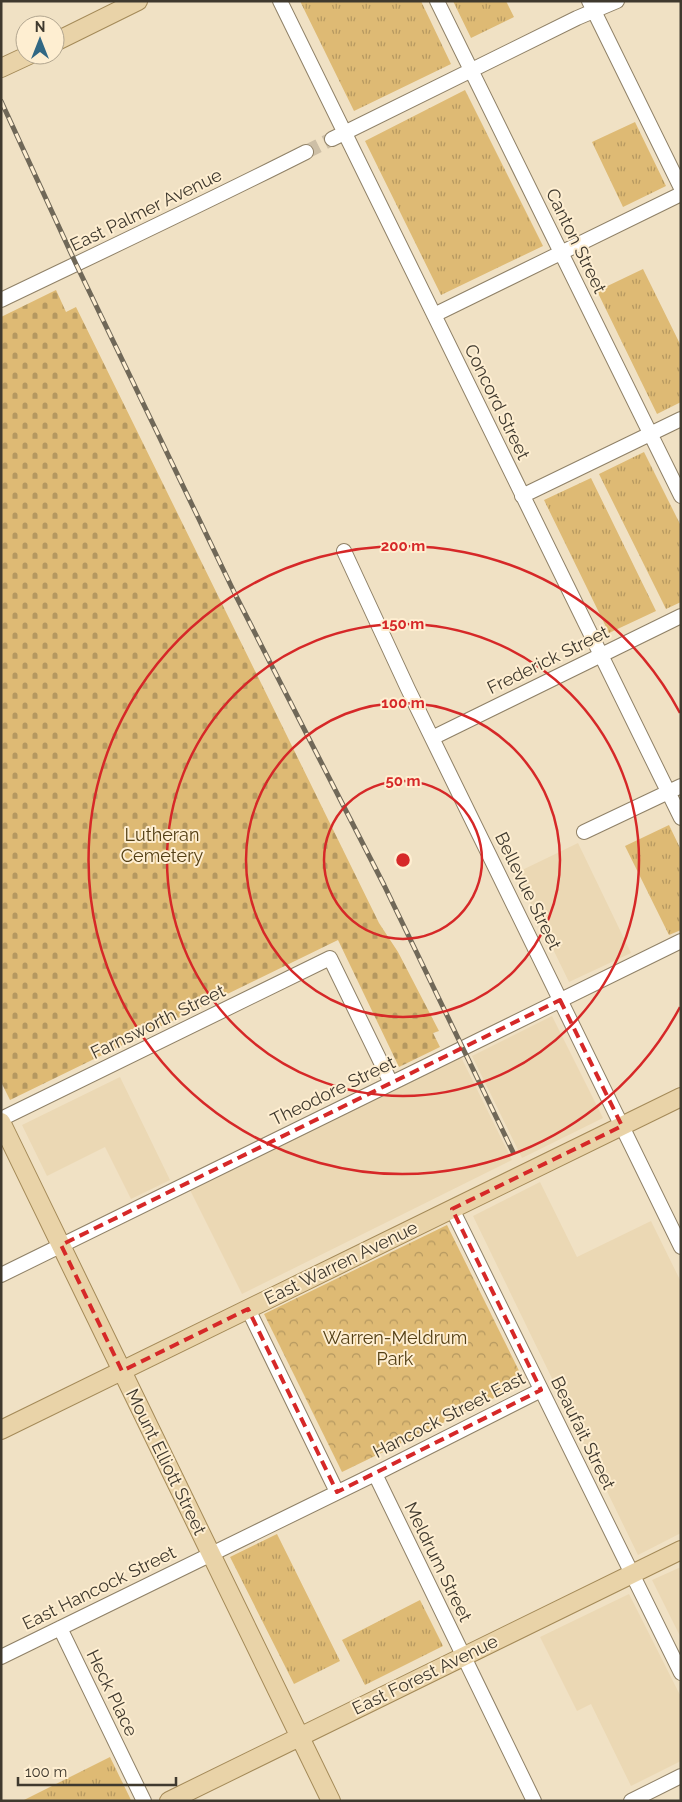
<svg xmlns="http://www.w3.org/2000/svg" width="682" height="1802" viewBox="0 0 682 1802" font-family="Raleway,sans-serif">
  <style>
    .built { fill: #ebd8b4 }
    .grass { fill: url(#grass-tufts) }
    .cemetery { fill: url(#cemetery-stones) }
    .park { fill: url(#park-crowns) }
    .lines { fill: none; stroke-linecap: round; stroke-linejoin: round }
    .minor-tunnel { stroke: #cdbfa6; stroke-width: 14; stroke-dasharray: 14 7; stroke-linecap: butt }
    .minor-casing { stroke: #8f8167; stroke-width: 16 }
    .major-casing { stroke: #a48a58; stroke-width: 20 }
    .minor { stroke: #fff; stroke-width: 14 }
    .major { stroke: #e9d3a8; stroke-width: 18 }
    .rail-casing { stroke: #706858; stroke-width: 5 }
    .rail { stroke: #feeed1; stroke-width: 3; stroke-dasharray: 9; stroke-linecap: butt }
    .marked { fill: none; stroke: #d62828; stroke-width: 4; stroke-dasharray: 10 6; stroke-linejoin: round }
    .ring { fill: none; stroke: #d62828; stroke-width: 2.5 }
    .labels { text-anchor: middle; stroke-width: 4; stroke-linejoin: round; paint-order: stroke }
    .street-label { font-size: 18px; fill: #3f392e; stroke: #feeed1 }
    .park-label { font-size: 18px; fill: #523e14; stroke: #feeed1 }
    .centre { fill: #d62828; stroke: #feeed1; stroke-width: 2.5 }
    .ring-label { font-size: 15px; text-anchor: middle; font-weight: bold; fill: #d62828; stroke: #feeed1; stroke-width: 4; stroke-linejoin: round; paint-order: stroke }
  </style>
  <defs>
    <pattern id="grass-tufts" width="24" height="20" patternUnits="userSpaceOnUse" patternTransform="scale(1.25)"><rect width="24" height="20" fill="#deba74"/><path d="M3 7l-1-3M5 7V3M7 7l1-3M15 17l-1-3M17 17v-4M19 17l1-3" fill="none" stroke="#b59860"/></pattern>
    <pattern id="cemetery-stones" width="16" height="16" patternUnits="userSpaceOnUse" patternTransform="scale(1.25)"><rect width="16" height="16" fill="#deba74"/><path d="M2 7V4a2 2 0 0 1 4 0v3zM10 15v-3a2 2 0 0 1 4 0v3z" fill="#b59860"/></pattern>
    <pattern id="park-crowns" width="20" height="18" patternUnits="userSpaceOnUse" patternTransform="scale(1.25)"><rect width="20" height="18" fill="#deba74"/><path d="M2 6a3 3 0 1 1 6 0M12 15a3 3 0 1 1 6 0" fill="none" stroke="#b59860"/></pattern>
  </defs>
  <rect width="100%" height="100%" fill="#f0e1c4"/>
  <!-- built -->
  <path class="built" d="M578 843 631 953 569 982 516 873Z
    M552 1016 603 1118 522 1158 472 1056Z
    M461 1057 512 1160 242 1294 190 1190Z
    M120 1077 170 1180 131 1199 105 1147 47 1176 22 1125Z
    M540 1182 577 1257 651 1221 681 1282V1533L638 1555 473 1216Z
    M681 1567V1638L652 1580Z
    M629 1594 681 1697V1761L631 1786 591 1704 577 1711 540 1637Z"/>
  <!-- grass -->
  <path class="grass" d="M300 1H421L451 64 354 111Z
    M453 1H506L514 17 471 38Z
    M465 90 543 246 441 295 365 141Z
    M635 122 666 186 623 207 592 142Z
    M643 269 681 346V402L657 414 597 291Z
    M644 452 681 526V602L666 609 599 474Z
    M591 478 656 611 609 633 544 500Z
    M669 825 681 850V930L669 935 625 846Z
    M277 1534 340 1661 294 1684 230 1557Z
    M420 1600 443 1646 365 1685 342 1640Z
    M110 1757 131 1800 22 1801Z"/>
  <!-- cemetery -->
  <path class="cemetery" d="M56 290 66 312 76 307 379 923 398 952 439 1031 433 1033 440 1047 399 1067 338 940 10 1100 1 1082V317Z"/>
  <!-- park -->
  <path class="park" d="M447 1225 525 1383 342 1472 264 1314Z"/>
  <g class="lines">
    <!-- minor-tunnel -->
    <path class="minor-tunnel" d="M306 152 332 139"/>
    <!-- minor casing -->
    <g class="minor-casing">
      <path id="minor" d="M280 1 681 818
        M437 1 681 496
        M589 1 681 188
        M332 139 577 18 617 1
        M1 300C103 251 205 203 306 152
        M434 315 681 194
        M522 496 681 419
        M344 551 408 689 681 1247
        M432 738 681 616
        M584 832 681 786
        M1 1119 330 958 391 1083
        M452 1209 681 1673
        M1 1275 681 941
        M248 1309 337 1492
        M375 1474 534 1801
        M60 1628 144 1801
        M1 1657 375 1474 541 1390
        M631 1801 681 1776"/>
    </g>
    <!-- major casing -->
    <g class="major-casing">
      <path id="major" d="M55 42 138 1
        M1 68 29 55
        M1 1122 331 1801
        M1 1430 681 1097
        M169 1801 681 1550"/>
    </g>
    <!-- minor -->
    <use href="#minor" class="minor"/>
    <!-- major -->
    <use href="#major" class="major"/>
    <!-- rail casing -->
    <g class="rail-casing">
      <path id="rail" d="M1 101 76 264 236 596 384 885 513 1152"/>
    </g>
    <!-- rail -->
    <use href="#rail" class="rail"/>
  </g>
  <!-- marked area -->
  <path class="marked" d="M560 1000 622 1126 452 1209 541 1390 337 1492 248 1309 122 1371 61 1245Z"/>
  <!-- distance rings -->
  <g class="ring">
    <circle cx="403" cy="860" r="79"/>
    <circle cx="403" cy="860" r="157"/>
    <circle cx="403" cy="860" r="236"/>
    <path d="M680 1007A314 314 0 1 1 680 713"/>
  </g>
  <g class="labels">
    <!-- street labels -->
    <g class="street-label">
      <text transform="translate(146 210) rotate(-26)" y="6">East Palmer Avenue</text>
      <text transform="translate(576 241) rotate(64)" y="6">Canton Street</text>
      <text transform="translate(497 402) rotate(64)" y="6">Concord Street</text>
      <text transform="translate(548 660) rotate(-26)" y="6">Frederick Street</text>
      <text transform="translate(528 891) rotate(64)" y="6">Bellevue Street</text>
      <text transform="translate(158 1022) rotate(-26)" y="6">Farnsworth Street</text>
      <text transform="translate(333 1091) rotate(-26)" y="6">Theodore Street</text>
      <text transform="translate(341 1263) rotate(-26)" y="6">East Warren Avenue</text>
      <text transform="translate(449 1415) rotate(-27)" y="6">Hancock Street East</text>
      <text transform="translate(583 1433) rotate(64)" y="6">Beaufait Street</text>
      <text transform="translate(166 1462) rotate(64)" y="6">Mount Elliott Street</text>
      <text transform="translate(438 1562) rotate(64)" y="6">Meldrum Street</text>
      <text transform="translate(99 1588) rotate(-26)" y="6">East Hancock Street</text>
      <text transform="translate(425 1675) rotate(-26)" y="6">East Forest Avenue</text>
      <text transform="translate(112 1693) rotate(64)" y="6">Heck Place</text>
    </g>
    <!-- park labels -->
    <g class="park-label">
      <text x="162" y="841">Lutheran<tspan x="162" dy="21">Cemetery</tspan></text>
      <text x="395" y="1344">Warren-Meldrum<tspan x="395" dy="21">Park</tspan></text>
    </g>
  </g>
  <circle cx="403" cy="860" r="8" class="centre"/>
  <g class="ring-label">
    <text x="403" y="551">200 m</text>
    <text x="403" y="629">150 m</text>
    <text x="403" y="708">100 m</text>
    <text x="403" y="786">50 m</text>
  </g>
  <!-- border -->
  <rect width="682" height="1802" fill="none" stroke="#3f392e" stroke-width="5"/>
  <!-- north arrow -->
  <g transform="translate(40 40)"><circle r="24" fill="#feeed1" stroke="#b2a690"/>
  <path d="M0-4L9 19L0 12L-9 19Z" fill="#326884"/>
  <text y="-8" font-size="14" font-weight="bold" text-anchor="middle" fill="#3f392e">N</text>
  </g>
  <!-- scale -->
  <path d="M18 1777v8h158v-8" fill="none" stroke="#3f392e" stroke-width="2.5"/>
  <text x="25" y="1777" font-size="15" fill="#3f392e" stroke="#feeed1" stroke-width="4" paint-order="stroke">100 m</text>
</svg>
